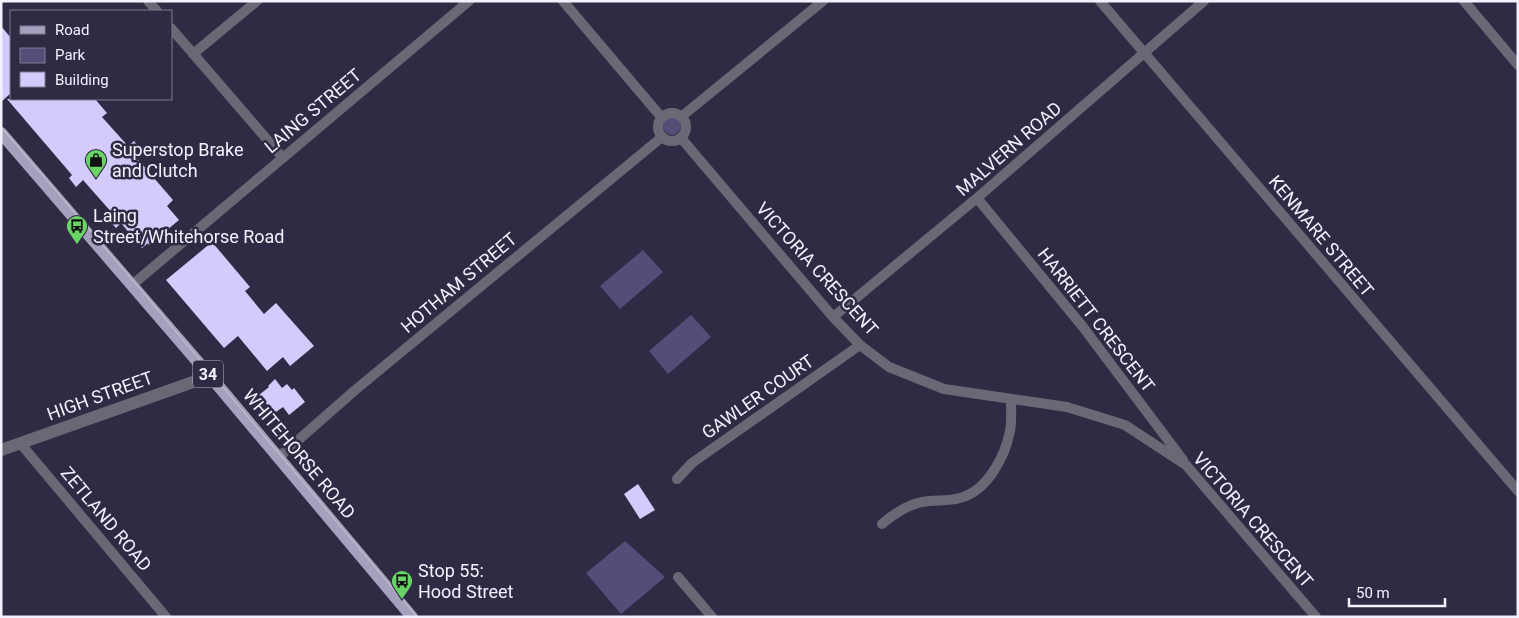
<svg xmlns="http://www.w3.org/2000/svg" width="1519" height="618" viewBox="0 0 1519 618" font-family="Roboto,sans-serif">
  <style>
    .green { fill: #564c78 }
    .building { fill: #d3cbfb }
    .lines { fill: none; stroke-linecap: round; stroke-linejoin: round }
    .minor { stroke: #6a6875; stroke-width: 10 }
    .tertiary { stroke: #6a6875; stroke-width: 12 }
    .primary { stroke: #a5a0bb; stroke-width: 12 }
    .tram { stroke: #cdcada; stroke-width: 1 }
    .labels { text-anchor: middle; stroke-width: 5; stroke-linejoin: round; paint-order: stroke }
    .shield { fill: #302a44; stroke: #b8b5c6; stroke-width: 1 }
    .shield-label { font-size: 16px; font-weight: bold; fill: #f3f1fe }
    .street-label { font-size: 18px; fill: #f3f1fe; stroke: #302a44 }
    .poi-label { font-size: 18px; fill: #f3f1fe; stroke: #302a44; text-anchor: start }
  </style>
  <rect width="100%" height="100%" fill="#302a44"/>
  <!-- green -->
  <path class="green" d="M663 126a9 9 0 1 1 18 0a9 9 0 1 1-18 0Z
    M643 250 663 272 620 309 600 286Z
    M691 315 711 337 668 374 649 351Z
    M625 541 665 577 621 614 586 573Z"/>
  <!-- building -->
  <path class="building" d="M1 26 11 38V93L1 102Z
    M7 99H95L107 113 102 117 128 146 134 141 142 151 135 156 173 200 167 206 179 220 149 245 148 243 142 248 121 223 116 228 108 219 113 214 83 180 76 187 69 178 72 175Z
    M212 242 250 287 245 291 264 314 276 303 314 346 290 366 283 357 267 371 238 336 224 348 166 280Z
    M275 379 282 388 287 384 292 390 294 388 305 402 289 415 283 407 276 412 275 411 273 412 259 395 269 387 268 386Z
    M638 484 655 510 640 519 624 494Z"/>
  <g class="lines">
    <!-- minor -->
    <path class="minor" d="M148 1 157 11
      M563 1 662 118
      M1100 1 1518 491
      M1464 1 1518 65
      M171 28 283 158
      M193 54 257 1
      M658 127a14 14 0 1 1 28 0a14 14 0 1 1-28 0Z
      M681 117 823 1
      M681 138 833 317 860 345 889 367 944 389 1067 407 1125 425 1186 465 1316 617
      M977 198 1083 327 1183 460
      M132 285 469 1
      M833 317 977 198 1204 1
      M20 443 166 617
      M279 457 354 391 662 137
      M677 479 692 463 860 345
      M882 524C896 512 911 502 929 501 939 500 950 501 960 498 987 491 1005 457 1010 431 1012 421 1011 410 1011 400
      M678 577 712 617"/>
    <!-- tertiary -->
    <path class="tertiary" d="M1 450 210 376"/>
    <!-- primary -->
    <path class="primary" d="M1 133 210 376 412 617"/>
    <!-- tram -->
    <path class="tram" d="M1 127 135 283 417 617"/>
  </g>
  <!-- icons -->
  <defs>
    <g id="shop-pin" transform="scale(1.125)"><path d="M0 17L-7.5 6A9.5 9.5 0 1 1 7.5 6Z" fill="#68d465" stroke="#302a44"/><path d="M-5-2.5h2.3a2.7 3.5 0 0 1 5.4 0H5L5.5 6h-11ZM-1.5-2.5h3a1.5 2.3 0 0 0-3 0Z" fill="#111"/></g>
    <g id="bus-pin" transform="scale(1.125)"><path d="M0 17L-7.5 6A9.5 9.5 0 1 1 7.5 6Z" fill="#68d465" stroke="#302a44"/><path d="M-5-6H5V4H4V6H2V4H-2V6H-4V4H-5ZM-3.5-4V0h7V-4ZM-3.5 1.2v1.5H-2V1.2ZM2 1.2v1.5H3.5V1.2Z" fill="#111"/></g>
  </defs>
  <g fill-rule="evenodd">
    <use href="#shop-pin" x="96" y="160"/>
    <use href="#bus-pin" x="77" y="226"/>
    <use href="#bus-pin" x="402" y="581"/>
  </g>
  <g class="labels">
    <!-- shield labels -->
    <rect class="shield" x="193" y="360.5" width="30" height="27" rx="4"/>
    <g class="shield-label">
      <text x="208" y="380">34</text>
    </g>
    <!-- street labels -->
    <g class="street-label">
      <text transform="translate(313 111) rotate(-40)" y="6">LAING STREET</text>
      <text transform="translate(1009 149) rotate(-41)" y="6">MALVERN ROAD</text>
      <text transform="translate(1321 236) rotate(50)" y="6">KENMARE STREET</text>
      <text transform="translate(817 269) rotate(48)" y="6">VICTORIA CRESCENT</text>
      <text transform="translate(459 283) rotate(-40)" y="6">HOTHAM STREET</text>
      <text transform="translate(1096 320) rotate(52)" y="6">HARRIETT CRESCENT</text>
      <text transform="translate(100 396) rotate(-20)" y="6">HIGH STREET</text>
      <text transform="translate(758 397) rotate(-35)" y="6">GAWLER COURT</text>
      <text transform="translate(299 454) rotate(50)" y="6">WHITEHORSE ROAD</text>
      <text transform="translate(106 519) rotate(50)" y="6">ZETLAND ROAD</text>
      <text transform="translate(1253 520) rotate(49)" y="6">VICTORIA CRESCENT</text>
    </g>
    <!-- poi labels -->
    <g class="poi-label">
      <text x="112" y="156">Superstop Brake<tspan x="112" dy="21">and Clutch</tspan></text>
      <text x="93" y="222">Laing<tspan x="93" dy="21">Street/Whitehorse Road</tspan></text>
      <text x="418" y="577">Stop 55:<tspan x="418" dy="21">Hood Street</tspan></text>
    </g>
  </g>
  <!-- border -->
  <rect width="1519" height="618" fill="none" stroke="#f3f1fe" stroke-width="5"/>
  <!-- legend -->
  <rect x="10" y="10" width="162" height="90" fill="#302a44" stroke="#7e7a8e"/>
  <rect x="20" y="26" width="25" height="8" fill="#a5a0bb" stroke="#7e7a8e"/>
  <text x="55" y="35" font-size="15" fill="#f3f1fe">Road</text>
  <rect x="20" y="48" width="25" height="15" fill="#564c78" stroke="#7e7a8e"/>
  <text x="55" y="60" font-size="15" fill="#f3f1fe">Park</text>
  <rect x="20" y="72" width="25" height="15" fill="#d3cbfb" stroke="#7e7a8e"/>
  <text x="55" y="85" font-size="15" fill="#f3f1fe">Building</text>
  <!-- scale -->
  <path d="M1349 598v8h96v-8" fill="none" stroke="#f3f1fe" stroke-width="2.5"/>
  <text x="1356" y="598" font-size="15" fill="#f3f1fe" stroke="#302a44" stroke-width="4" paint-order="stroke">50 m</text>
</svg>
